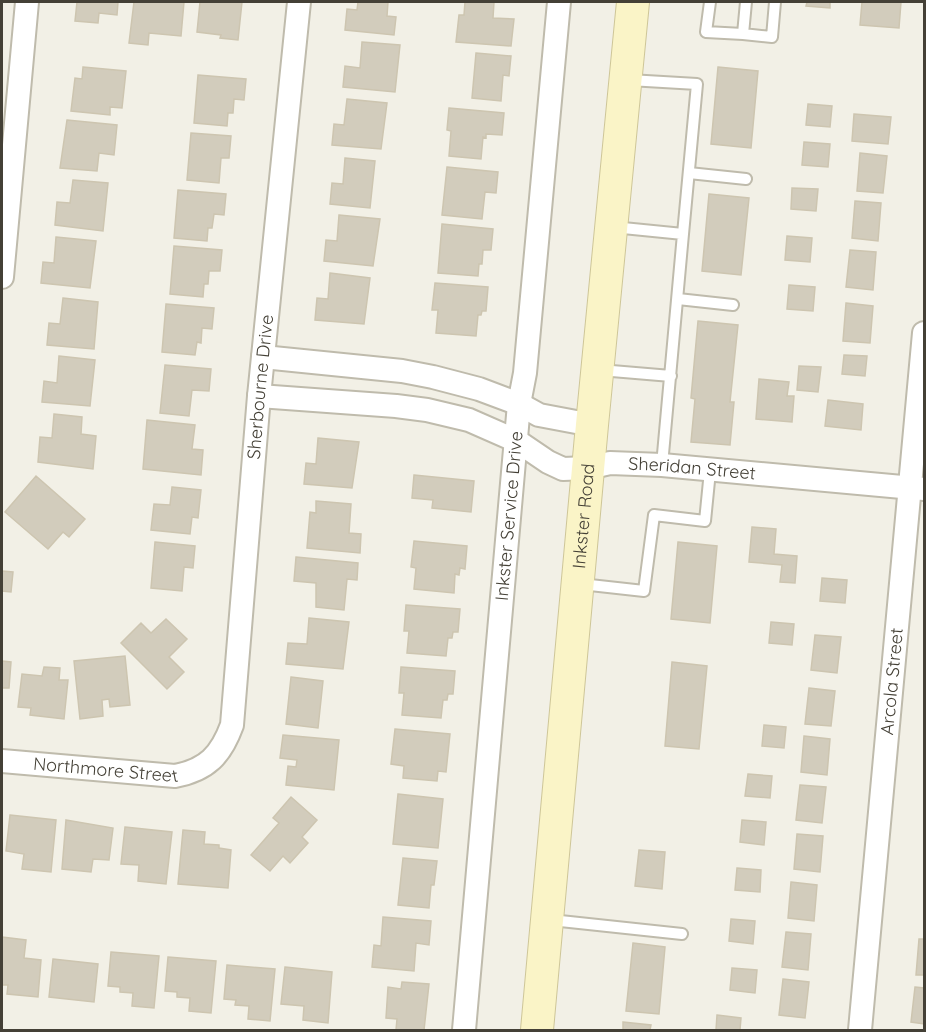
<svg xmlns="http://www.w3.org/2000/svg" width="926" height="1032" viewBox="0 0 926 1032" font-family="Quicksand,sans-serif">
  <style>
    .building { fill: #d2ccbc; stroke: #cdc5b0; stroke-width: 1.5 }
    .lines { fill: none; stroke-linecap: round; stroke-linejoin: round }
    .lane-casing { stroke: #bfbbac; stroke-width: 14 }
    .street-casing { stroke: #bfbbac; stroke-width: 26 }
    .secondary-casing { stroke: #cec698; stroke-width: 34 }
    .lane { stroke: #fff; stroke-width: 10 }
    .street { stroke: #fff; stroke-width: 22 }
    .secondary { stroke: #faf4c7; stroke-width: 32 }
    .labels { text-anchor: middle; stroke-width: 5; stroke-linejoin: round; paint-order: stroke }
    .street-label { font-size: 18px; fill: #444036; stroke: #fff }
  </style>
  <rect width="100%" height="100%" fill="#f2f0e6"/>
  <!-- building -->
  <path class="building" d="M77 2H118L117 15 99 13 98 23 75 21Z
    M134 2H184L181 36 149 33 148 45 129 43Z
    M200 2H242L238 40 220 38 221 35 197 32Z
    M358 2H388L387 16 396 17 394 35 345 30 347 9 357 10Z
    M465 2H494L493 18 514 19 511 46 456 42 459 15H464Z
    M807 2H830V8L806 6Z
    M862 2H901L899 28 860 25Z
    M362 42 400 45 395 92 343 87 345 66 360 68Z
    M476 53 511 56 509 76 503 75 501 101 472 98Z
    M83 67 126 71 122 108 110 107V115L71 111 75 78 82 79Z
    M718 67 758 71 751 148 711 144Z
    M198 75 246 79 244 100 234 99 233 113H228L227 126 194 123Z
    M347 99 387 103 381 149 332 145 334 124 344 125Z
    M808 104 832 106 830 127 806 125Z
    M449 108 504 113 502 135 486 134V138L483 137 481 159 449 156 451 131 447 130Z
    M854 114 891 117 888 144 852 141Z
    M67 120 117 125 114 155 99 153 97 171 60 168Z
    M191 133 231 136 229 158H221L219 183 187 180Z
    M804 142 830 144 828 167 802 165Z
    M860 153 887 156 883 193 857 191Z
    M345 158 375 161 370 208 330 204 332 183 343 184Z
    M447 167 498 172 496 193 485 192 482 219 442 215Z
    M73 180 108 183 103 231 55 225 57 202 70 203Z
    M792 188 818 189 816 211 791 209Z
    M178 190 226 194 224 215 214 214 212 228H208L207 241 174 238Z
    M709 194 749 198 741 275 702 271Z
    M855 201 881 203 878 241 852 238Z
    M339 215 380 219 373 266 324 261 326 240 337 241Z
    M442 224 493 229 491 250H483L482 264H479L478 276 438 273Z
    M787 236 812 238 810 262 785 260Z
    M56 237 96 241 90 288 41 283 43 262 54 263Z
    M174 246 222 250 220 271H209L208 284H204L203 297 170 294Z
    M850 250 876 252 873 290 846 287Z
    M330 273 370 278 364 324 315 320 317 298 328 299Z
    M435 283 488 287 486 311H482L481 315H478L476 336 436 333 438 310H432Z
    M789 285 815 287 813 311 787 309Z
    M63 298 98 302 94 349 47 345 49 323 60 324Z
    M846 303 873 306 870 343 843 341Z
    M166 304 214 308 212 329 202 328 201 343 197 342 195 355 162 352Z
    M698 321 738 325 730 402H734L730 445 691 442 695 399 691 398Z
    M844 355 867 356 865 376 842 374Z
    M59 356 95 360 90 406 42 402 44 381 57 383Z
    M165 365 211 369 209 391 192 390 189 416 160 413Z
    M799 366 821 367 818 392 797 390Z
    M759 379 789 382 787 396H794L792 422 756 419Z
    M828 400 863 404 861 430 825 426Z
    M54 414 82 417 81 434 96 436 93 469 38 462 40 437 52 438Z
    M147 420 195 425 192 449 203 450 201 475 143 469Z
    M318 438 359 442 352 488 304 484 306 463 316 464Z
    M414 475 474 481 471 512 432 508 433 500 412 498Z
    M36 476 85 519 69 537 63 532 48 549 5 512Z
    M172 487 201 490 198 518 192 517 190 534 151 530 154 504 170 505Z
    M316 501 351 504 349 533 361 534 360 553 307 548 310 512 316 513Z
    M752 527 776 529 774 554 797 556 795 583 780 582 782 565 749 562Z
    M414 541 467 546 465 569 460 568 459 575 455 574 454 593 414 589 416 568 411 567Z
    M155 542 195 546 193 568 184 567 182 591 151 588Z
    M678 542 717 546 710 623 671 619Z
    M296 557 358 563 357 580 347 579 344 610 316 607V583L294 581Z
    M2 571 13 572 11 592 2 591Z
    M822 578 847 580 845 603 820 601Z
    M406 605 460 609 458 632H453L452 638H448L446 656 407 653 409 631H404Z
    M309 618 349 622 343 669 286 664 288 643 307 644Z
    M166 619 187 639 169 657 184 672 167 689 121 643 141 623 151 633Z
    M771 622 794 624 792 645 769 643Z
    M815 635 841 637 837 673 811 670Z
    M125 656 130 705 110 707 109 699 102 700 103 716 80 719 74 661Z
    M2 661 11 662 9 688H2Z
    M672 662 707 666 699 749 665 746Z
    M44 667 60 668 59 680H68L64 719 30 715 31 708 18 707 22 674 42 676Z
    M401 667 455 671 453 694H448L447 700H443L441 718 402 715 404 693H399Z
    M291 677 323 681 318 728 286 724Z
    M809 688 835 691 831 726 805 724Z
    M764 725 786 727 784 748 762 746Z
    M395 729 450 734 446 772 438 771 437 781 403 778 404 766 391 764Z
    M283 735 339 740 334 790 286 785 288 766 296 767 297 760 280 758Z
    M804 736 830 739 827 775 801 772Z
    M748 774 772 776 770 798 745 796Z
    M800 785 826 787 822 823 796 820Z
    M398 794 443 799 438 848 393 844Z
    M291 797 317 820 302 837 308 843 290 863 283 856 270 871 251 855 279 823 273 818Z
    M10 815 56 820 51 872 22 869 24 854 6 851Z
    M66 820 113 828 109 860 93 859 91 872 62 869Z
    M742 820 766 822 764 845 740 842Z
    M125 827 172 832 166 884 138 881 139 865 121 864Z
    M183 830 205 832 204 844 219 845V848L231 850 228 888 178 884Z
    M797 834 823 836 820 872 794 869Z
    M639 850 665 852 662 889 635 886Z
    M403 858 437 861 434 885H431L429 908 398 905Z
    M737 868 761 870 760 892 735 890Z
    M791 882 817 885 814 921 788 918Z
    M383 917 431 921 429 945 416 943 414 971 372 967 374 945 381 946Z
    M731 919 755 921 753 944 729 941Z
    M786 932 811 934 808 970 782 967Z
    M2 937 26 940 24 958 41 960 38 997 7 994 8 985H2Z
    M919 939H924V975H916Z
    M633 943 665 947 659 1014 626 1011Z
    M111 952 159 956 154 1008 132 1006 133 993 120 992V987L108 986Z
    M168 957 216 961 211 1013 189 1011 190 998 177 997V992L165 991Z
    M53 959 98 964 94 1002 49 997Z
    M227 965 275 969 270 1021 248 1019 249 1006 235 1005 236 1000 224 999Z
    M285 967 332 972 328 1023 303 1020 304 1006 281 1004Z
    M732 968 757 970 755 993 730 990Z
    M783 979 809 982 805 1018 779 1015Z
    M402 982 429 984 424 1030H396L397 1019 386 1018 388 987 401 989Z
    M915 987 924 988V1024L911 1022Z
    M717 1015 741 1018 740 1030H716Z
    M623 1022 651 1025 650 1030H623Z"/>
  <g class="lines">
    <!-- lane casing -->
    <g class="lane-casing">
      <path id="lane" d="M710 2 706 32 743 34 746 2
        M743 34 772 37 775 2
        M629 80 697 84 683 234
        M689 173 746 179
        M613 227 683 234 662 465
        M678 299 733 305
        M600 370 671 376
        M581 584 644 591 654 515 705 521 710 471
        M551 920 682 934"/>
    </g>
    <!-- street casing -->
    <g class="street-casing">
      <g id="street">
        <path d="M2 277 27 2"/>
        <path d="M263 357 402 371 433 377 479 389 519 404 539 415 592 425"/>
        <path id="s1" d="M259 396 396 406 427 410 469 420 517 441 548 462 563 469 588 468 610 463 662 465 924 489"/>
        <path id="s2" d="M2 761 175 776C207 770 221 755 232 725L259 396 299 2"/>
        <path id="s3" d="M464 1030 519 404 525 373 559 2"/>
        <path id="s4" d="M860 1030 924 333"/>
      </g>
    </g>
    <!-- secondary casing -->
    <g class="secondary-casing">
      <g id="secondary">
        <path id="s5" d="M537 1030 592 425 633 2"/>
      </g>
    </g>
    <!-- lane -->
    <use href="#lane" class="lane"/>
    <!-- street -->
    <use href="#street" class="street"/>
    <!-- secondary -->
    <use href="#secondary" class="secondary"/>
  </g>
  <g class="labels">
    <!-- street labels -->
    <g class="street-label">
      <text dy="6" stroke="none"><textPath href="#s2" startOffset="594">Sherbourne Drive</textPath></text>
      <text dy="6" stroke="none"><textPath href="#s1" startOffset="448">Sheridan Street</textPath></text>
      <text dy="6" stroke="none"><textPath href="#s3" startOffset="516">Inkster Service Drive</textPath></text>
      <text dy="6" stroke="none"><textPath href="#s5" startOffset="516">Inkster Road</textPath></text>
      <text dy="6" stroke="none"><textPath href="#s4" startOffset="350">Arcola Street</textPath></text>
      <text dy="6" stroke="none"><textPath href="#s2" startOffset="104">Northmore Street</textPath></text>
    </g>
  </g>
  <!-- border -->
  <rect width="926" height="1032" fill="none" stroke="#444036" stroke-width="6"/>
</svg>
